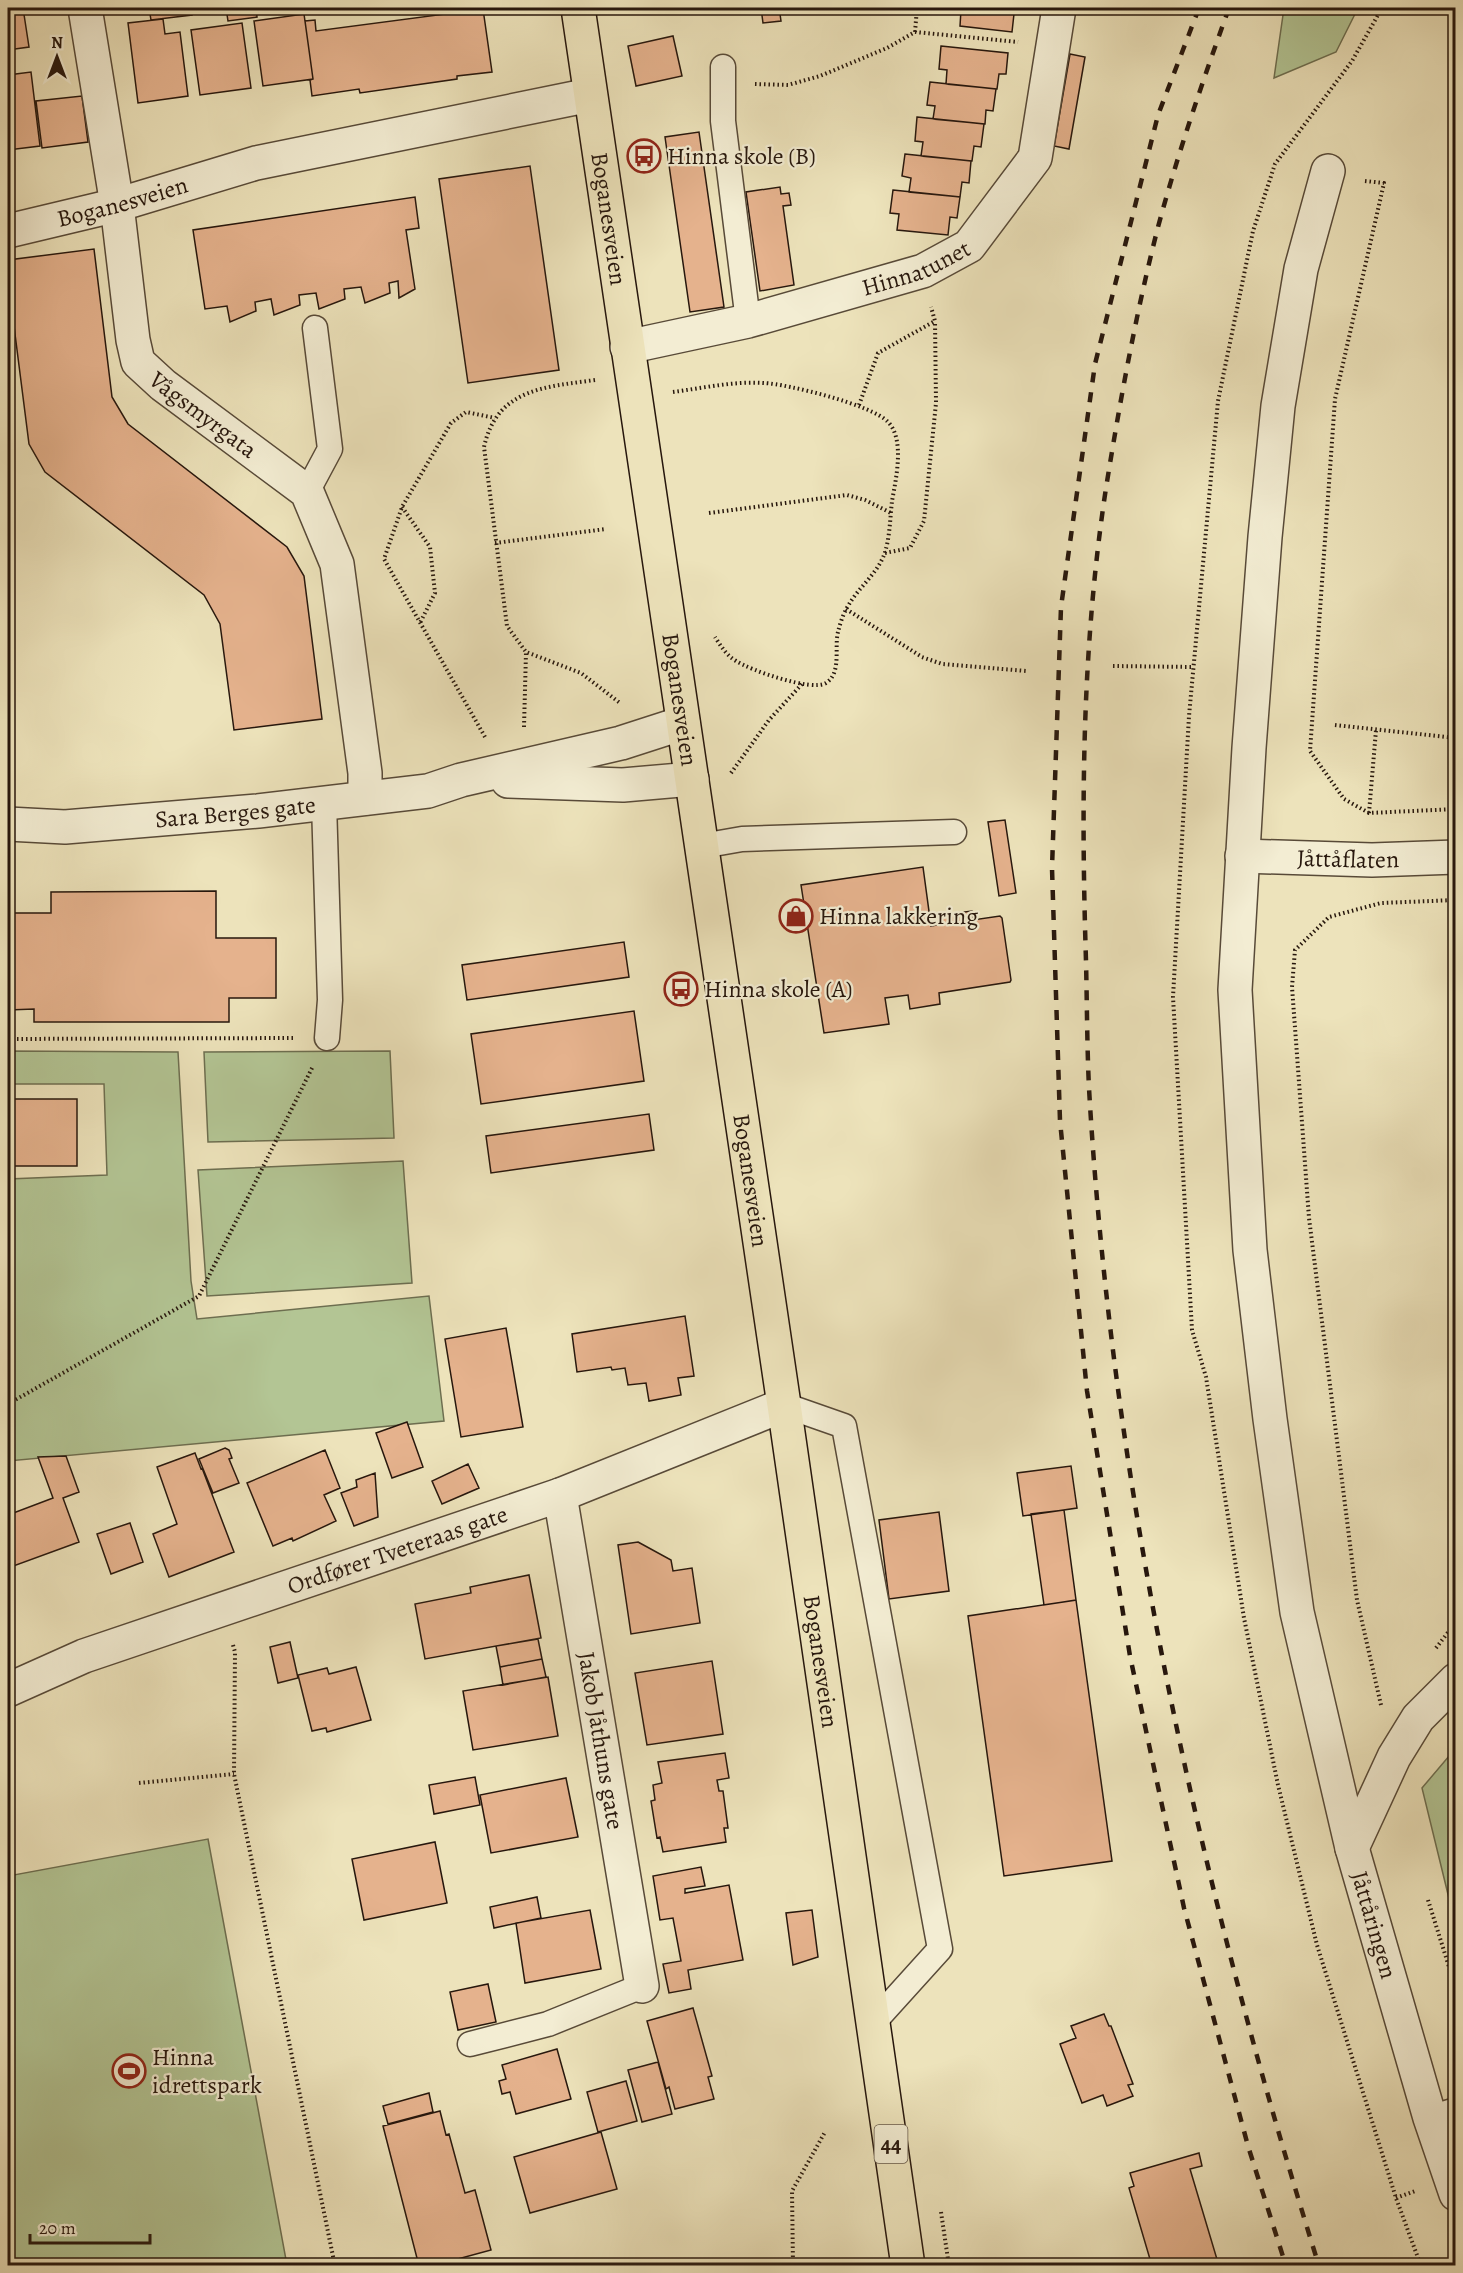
<svg xmlns="http://www.w3.org/2000/svg" width="1463" height="2273" viewBox="0 0 1463 2273" font-family="Alegreya,serif">
  <style>
    .green { fill: #b3c594; stroke: #6d6e50; stroke-width: 1.5 }
    .building { fill: #e5b28d; stroke: #27170d; stroke-width: 1.5 }
    .lines { fill: none; stroke-linecap: round; stroke-linejoin: round }
    .lane-casing { stroke: #584a38; stroke-width: 27 }
    .street-casing { stroke: #584a38; stroke-width: 36 }
    .primary-casing { stroke: #27170d; stroke-width: 36 }
    .path { stroke: #27170d; stroke-width: 4; stroke-dasharray: 1.5 3; stroke-linecap: butt }
    .lane { stroke: #f3edd3; stroke-width: 24 }
    .street { stroke: #f3edd3; stroke-width: 33 }
    .primary { stroke: #ede3bb; stroke-width: 33 }
    .rail { stroke: #27170d; stroke-width: 4.5; stroke-dasharray: 10 10; stroke-linecap: butt }
    .labels { text-anchor: middle; stroke-width: 4.5; stroke-linejoin: round; paint-order: stroke }
    .shield { fill: #f3edd3; stroke: #645748; stroke-width: 1.5 }
    .shield-label { font-size: 22px; font-weight: bold; fill: #27170d }
    .poi-label { font-size: 24px; fill: #27170d; stroke: #f3edd3; text-anchor: start }
    .street-label { font-size: 24px; fill: #27170d; stroke: #f3edd3 }
  </style>
  <rect width="100%" height="100%" fill="#ede3bb"/>
  <filter id="stains"><feTurbulence type="fractalNoise" baseFrequency=".00333" numOctaves="4"/><feColorMatrix values="0 0 0 0 .2 0 0 0 0 .09 0 0 0 0 .02 0 0 0 .5 -.17"/></filter>
  <radialGradient id="worn" r=".72"><stop offset=".6" stop-color="#630" stop-opacity="0"/><stop offset="1" stop-color="#630" stop-opacity=".3"/></radialGradient>
  <!-- green -->
  <path class="green" d="M1284 8H1358L1336 52 1274 78Z
    M8 1051 178 1052 191 1281 197 1319 429 1296 444 1421 8 1461V1179L107 1175 104 1084H8Z
    M390 1051 394 1138 208 1142 204 1052Z
    M403 1161 412 1283 207 1296 198 1170Z
    M1455 1749V1923L1422 1788Z
    M208 1839 287 2265H8V1876Z"/>
  <!-- building -->
  <path class="building" d="M8 8H23L29 47 8 50Z
    M149 8H191L192 15 151 20Z
    M226 8H256L257 17 228 21Z
    M761 8H823V9L780 14 781 21 763 23Z
    M954 8H1022L1021 14H1014L1012 32 960 26 961 10 954 9Z
    M483 9 492 72 457 76V79L360 93 359 89 312 96 310 80 313 79 305 21 315 20 316 31Z
    M304 14 313 79 263 86 254 21Z
    M163 19 165 34 180 32 188 96 138 103 128 23Z
    M242 23 251 88 200 95 191 30Z
    M673 36 682 76 636 86 628 46Z
    M941 46 1008 53 1006 74H999L997 89 946 84 947 70 939 69Z
    M1070 54 1085 57 1069 149 1054 146Z
    M31 72 40 146 8 150V75Z
    M930 82 996 89 993 111 986 110 985 124 933 119 935 106 927 105Z
    M82 96 88 142 42 148 36 101Z
    M917 117 984 124 981 147 974 146 972 161 921 156 923 142 915 141Z
    M699 132 724 307 690 312 665 137Z
    M905 154 971 161 969 183 962 182 960 197 909 192 911 178 902 176Z
    M530 166 559 370 468 383 439 179Z
    M780 187 781 194 789 193 791 205 783 206 794 285 760 291 746 192Z
    M893 190 960 197 957 218 950 217 948 235 897 230 899 214 890 213Z
    M415 197 419 228 406 230 415 289 399 298 398 281 389 283 390 293 365 303 361 287 344 289 345 299 319 309 316 293 299 295 300 305 274 315 271 299 255 302 256 311 230 322 227 306 205 309 193 230Z
    M94 249 112 397 128 424 287 547 304 576 322 719 234 730 220 624 204 595 45 472 29 444 8 279V260Z
    M1005 820 1016 893 999 896 988 822Z
    M923 867 931 926 942 924 941 915 972 911 973 920 1000 916 1002 918 1011 980 1010 982 939 993 940 1004 910 1009 908 995 885 998 889 1024 824 1033 801 885Z
    M216 891V938H276V998H229V1022H34V1009L8 1010V913H51V892Z
    M624 942 629 977 467 1000 462 965Z
    M634 1011 644 1081 481 1104 471 1034Z
    M8 1099H77V1166H8Z
    M649 1114 654 1150 491 1173 486 1136Z
    M685 1316 694 1376 678 1378 681 1395 649 1401 646 1383 628 1385 625 1368 612 1370 611 1367 577 1372 572 1334Z
    M506 1328 523 1427 461 1437 445 1339Z
    M407 1422 423 1467 392 1478 376 1433Z
    M225 1448 229 1450 232 1458 229 1459 239 1483 213 1493 199 1459Z
    M325 1450 340 1488 324 1495 336 1521 293 1541 292 1538 273 1546 247 1483Z
    M195 1453 201 1469 202 1468 234 1552 169 1577 153 1534 177 1524 157 1467Z
    M66 1456 79 1492 63 1498 79 1542 8 1568V1515L53 1498 38 1457Z
    M468 1464 479 1488 442 1504 432 1481Z
    M1071 1466 1077 1508 1023 1516 1017 1473Z
    M375 1473 378 1517 354 1526 341 1493 357 1487 356 1480Z
    M1064 1510 1076 1600 1044 1605 1031 1514Z
    M939 1512 949 1591 889 1599 879 1520Z
    M130 1523 143 1562 111 1574 97 1534Z
    M638 1542 671 1560 673 1571 692 1568 700 1623 631 1634 618 1545Z
    M529 1575 541 1638 425 1659 415 1604 471 1593 470 1587Z
    M1076 1600 1112 1861 1004 1876 968 1616Z
    M538 1639 542 1659 500 1667 496 1646Z
    M290 1642 298 1678 278 1683 270 1647Z
    M542 1659 546 1677 503 1685 500 1667Z
    M712 1661 723 1734 647 1745 635 1673Z
    M356 1667 371 1720 327 1732 326 1728 312 1731 298 1675 327 1668 329 1674Z
    M548 1677 558 1736 473 1750 463 1691Z
    M725 1753 729 1778 717 1780 719 1791H723L728 1828H724L726 1842 663 1852 660 1837 657 1838 651 1801 655 1800 653 1785 662 1783 658 1762Z
    M475 1777 480 1805 434 1814 429 1785Z
    M566 1778 578 1837 491 1853 480 1795Z
    M435 1842 447 1903 364 1920 352 1859Z
    M701 1867 705 1886 685 1889V1893L729 1885 743 1960 688 1970 691 1989 669 1993 663 1964 681 1961 673 1918 660 1920 653 1876Z
    M537 1897 541 1918 494 1928 490 1907Z
    M590 1910 601 1969 525 1983 516 1923Z
    M812 1910 818 1957 793 1965 786 1913Z
    M488 1984 496 2022 458 2030 450 1992Z
    M693 2008 712 2076 708 2077 714 2099 675 2109 669 2087 666 2089 647 2021Z
    M1104 2014 1109 2026H1111L1133 2084 1128 2085 1133 2096 1107 2106 1103 2095 1082 2103 1060 2044 1076 2038 1071 2026Z
    M557 2049 571 2099 516 2114 510 2092 502 2094 499 2081 506 2079 502 2065Z
    M658 2062 672 2114 642 2122 628 2070Z
    M626 2081 637 2121 598 2132 587 2092Z
    M429 2093 433 2112 388 2124 383 2106Z
    M440 2111 446 2135 449 2134 465 2193 475 2190 491 2250 432 2266H419L383 2126Z
    M601 2132 617 2189 530 2213 514 2157Z
    M1199 2153 1202 2166 1190 2169 1219 2266H1152L1129 2188 1134 2186 1130 2173Z"/>
  <g class="lines">
    <!-- lane casing -->
    <g class="lane-casing">
      <path id="lane" d="M723 67V121L748 321
        M307 492 330 449 315 328
        M324 803 330 1000 327 1038
        M702 846 742 839 954 832
        M784 1405 844 1426 940 1949 874 2022
        M470 2044 548 2024 642 1986
        M1430 2118 1456 2110"/>
    </g>
    <!-- street casing -->
    <g class="street-casing">
      <g id="street">
        <path id="s1" d="M85 8 117 205 133 340 138 362 163 385 307 492 337 564 365 773V798"/>
        <path id="s2" d="M1328 171 1301 269 1278 406 1265 537 1249 748 1235 990 1250 1250 1270 1419 1297 1612 1352 1848 1430 2118 1456 2194"/>
        <path id="s3" d="M8 231 117 205 256 163 590 95"/>
        <path id="s4" d="M627 347 748 321 923 271 969 246 1035 158 1059 8"/>
        <path d="M508 781 623 785 692 779"/>
        <path id="s5" d="M8 824 65 827 258 811 428 791 461 780 621 743 683 723"/>
        <path id="s6" d="M1242 856 1372 860 1456 857"/>
        <path id="s7" d="M560 1495 642 1986"/>
        <path id="s8" d="M8 1690 84 1656 560 1495 784 1405"/>
        <path d="M1352 1848 1394 1757 1418 1718 1456 1680"/>
      </g>
    </g>
    <!-- primary casing -->
    <g class="primary-casing">
      <g id="primary">
        <path id="s9" d="M578 8 784 1405 908 2266"/>
      </g>
    </g>
    <!-- path -->
    <path class="path" d="M1382 8 1352 61 1275 164 1253 231 1218 401 1189 716 1173 997 1192 1330 1206 1377 1244 1618 1278 1785 1317 1945 1396 2198 1421 2266
      M915 32 917 8
      M755 84 788 85 820 76 887 48 915 32 1018 42
      M1365 181 1384 183 1335 399 1310 751 1344 799 1369 813 1456 809
      M595 380C546 387 497 388 484 447L507 626 526 652 581 673 620 703
      M673 392C703 388 734 381 764 383 787 384 873 405 888 422 905 439 896 479 892 501 890 518 890 539 884 555 876 575 858 588 848 606 843 614 840 624 838 632 834 647 842 673 826 683 812 692 750 670 736 661 726 655 721 646 715 637
      M859 405 878 353 935 321 931 307
      M402 507 430 547 435 593 420 623
      M709 513 847 495 865 500 891 513
      M495 543 606 529
      M885 553 910 548 924 521 936 403 935 321
      M846 609 922 657 942 664 1026 671
      M1113 666 1193 667
      M1335 725 1456 738
      M524 727 526 652
      M485 737 384 559 402 507 451 423 466 412 495 418
      M731 773 769 720 802 684
      M1369 813 1376 730
      M8 1039 294 1038
      M8 1404 199 1296 313 1066
      M233 1645 235 1652 234 1774 335 2266
      M1436 1648 1456 1622
      M1381 1705 1357 1600 1309 1218 1292 987 1295 950 1329 917 1381 903 1456 900
      M139 1783 234 1774
      M1428 1900 1456 1989
      M1396 2198 1415 2191
      M941 2212 949 2266
      M793 2266 792 2191 825 2132"/>
    <!-- lane -->
    <use href="#lane" class="lane"/>
    <!-- street -->
    <use href="#street" class="street"/>
    <!-- primary -->
    <use href="#primary" class="primary"/>
    <!-- rail -->
    <path class="rail" d="M1199 8 1158 115 1095 364 1061 607 1052 868 1060 1121 1087 1391 1130 1656 1184 1908 1248 2146 1286 2266
      M1229 8C1203 80 1178 153 1158 227 1136 313 1120 401 1106 488 1082 645 1081 803 1086 961 1087 1003 1087 1046 1089 1088 1112 1489 1199 1883 1319 2266"/>
  </g>
  <!-- icons -->
  <defs>
    <g id="bus-ring" transform="scale(1.725)"><circle r="9.5" fill="#f3edd3" stroke="#8f2418" stroke-width="1.5"/><path d="M-5-6H5V4H4V6H2V4H-2V6H-4V4H-5ZM-3.5-4V0h7V-4ZM-3.5 1.2v1.5H-2V1.2ZM2 1.2v1.5H3.5V1.2Z" fill="#8f2418"/></g>
    <g id="shop-ring" transform="scale(1.725)"><circle r="9.5" fill="#f3edd3" stroke="#8f2418" stroke-width="1.5"/><path d="M-5-2.5h2.3a2.7 3.5 0 0 1 5.4 0H5L5.5 6h-11ZM-1.5-2.5h3a1.5 2.3 0 0 0-3 0Z" fill="#8f2418"/></g>
    <g id="stadium-ring" transform="scale(1.725)"><circle r="9.5" fill="#f3edd3" stroke="#8f2418" stroke-width="1.5"/><path d="M0-5a6.5 5 0 1 0 0 10a6.5 5 0 1 0 0-10ZM-3.5-1.8h7v3.6h-7Z" fill="#8f2418"/></g>
  </defs>
  <g fill-rule="evenodd">
    <use href="#bus-ring" x="644" y="156"/>
    <use href="#shop-ring" x="796" y="916"/>
    <use href="#bus-ring" x="681" y="989"/>
    <use href="#stadium-ring" x="129" y="2071"/>
  </g>
  <g class="labels">
    <!-- shield labels -->
    <rect class="shield" x="874.5" y="2125" width="33" height="38" rx="4.5"/>
    <g class="shield-label">
      <text x="891" y="2152">44</text>
    </g>
    <!-- poi labels -->
    <g class="poi-label">
      <text x="667" y="164">Hinna skole (B)</text>
      <text x="819" y="924">Hinna lakkering</text>
      <text x="704" y="997">Hinna skole (A)</text>
      <text x="152" y="2065">Hinna<tspan x="152" dy="28">idrettspark</tspan></text>
    </g>
    <!-- street labels -->
    <g class="street-label">
      <text dy="8" stroke="none"><textPath href="#s3" startOffset="118">Boganesveien</textPath></text>
      <text dy="8" stroke="none"><textPath href="#s9" startOffset="213">Boganesveien</textPath></text>
      <text dy="8" stroke="none"><textPath href="#s4" startOffset="300">Hinnatunet</textPath></text>
      <text dy="8" stroke="none"><textPath href="#s1" startOffset="442">Vågsmyrgata</textPath></text>
      <text dy="8" stroke="none"><textPath href="#s9" startOffset="699">Boganesveien</textPath></text>
      <text dy="8" stroke="none"><textPath href="#s5" startOffset="228">Sara Berges gate</textPath></text>
      <text dy="8" stroke="none"><textPath href="#s6" startOffset="106">Jåttåflaten</textPath></text>
      <text dy="8" stroke="none"><textPath href="#s9" startOffset="1185">Boganesveien</textPath></text>
      <text dy="8" stroke="none"><textPath href="#s8" startOffset="414">Ordfører Tveteraas gate</textPath></text>
      <text dy="8" stroke="none"><textPath href="#s9" startOffset="1671">Boganesveien</textPath></text>
      <text dy="8" stroke="none"><textPath href="#s7" startOffset="249">Jakob Jåthuns gate</textPath></text>
      <text dy="8" stroke="none"><textPath href="#s2" startOffset="1774">Jåttåringen</textPath></text>
    </g>
  </g>
  <!-- margin -->
  <rect width="1463" height="2273" fill="none" stroke="#ede3bb" stroke-width="30"/>
  <rect x="9" y="9" width="1445" height="2255" fill="none" stroke="#27170d" stroke-width="3"/>
  <rect x="15" y="15" width="1433" height="2243" fill="none" stroke="#27170d" stroke-width="1.5"/>
  <!-- north arrow -->
  <g transform="translate(57 57)" stroke="#f3edd3" stroke-width="4.5" paint-order="stroke">
  <path d="M0-4.5L10 22L0 15L-10 22Z" fill="#27170d"/>
  <text y="-9" font-size="16" font-weight="bold" text-anchor="middle" fill="#27170d">N</text>
  </g>
  <!-- scale -->
  <path d="M30 2234v9h120v-9" fill="none" stroke="#27170d" stroke-width="3"/>
  <text x="39" y="2234" font-size="18" fill="#27170d" stroke="#f3edd3" stroke-width="4.5" paint-order="stroke">20 m</text>
  <rect width="100%" height="100%" filter="url(#stains)"/>
  <rect width="100%" height="100%" fill="url(#worn)"/>
</svg>
